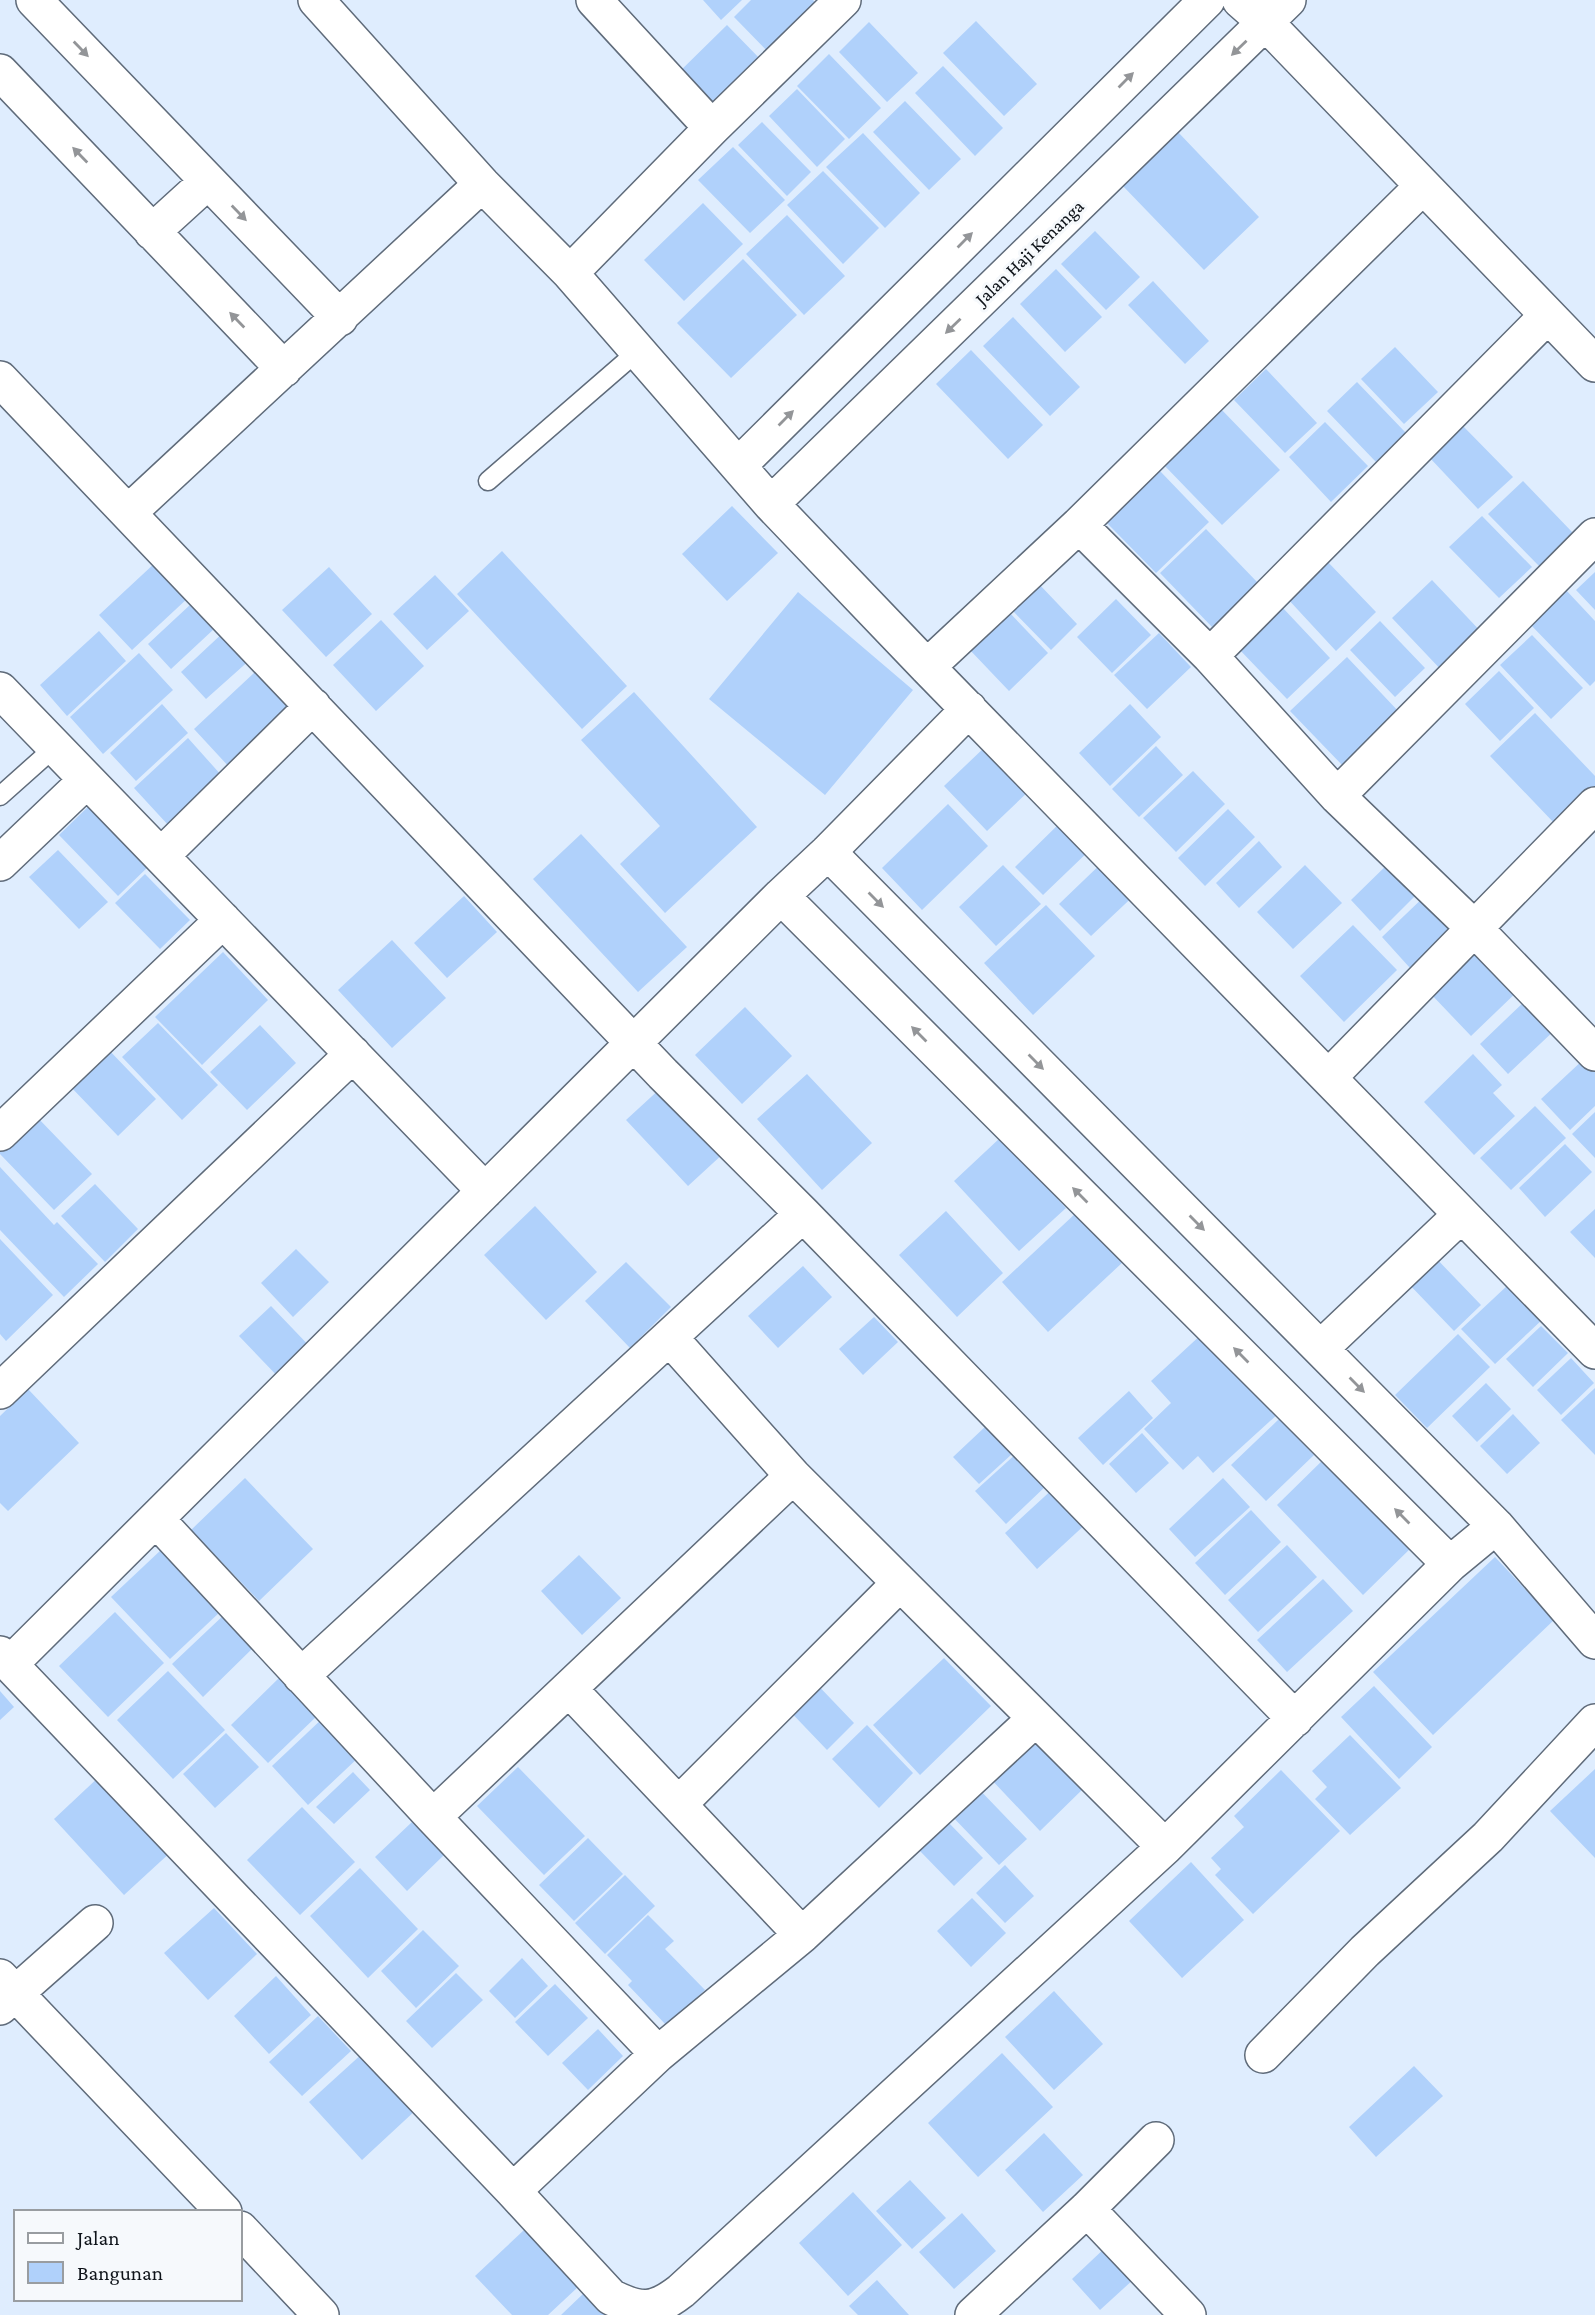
<svg xmlns="http://www.w3.org/2000/svg" width="1595" height="2315" viewBox="0 0 1595 2315" font-family="'Crimson Pro',serif">
  <style>
    .building { fill: #b0d1fb }
    .lines { fill: none; stroke-linecap: round; stroke-linejoin: round }
    .lane-casing { stroke: #5f6b7a; stroke-width: 21 }
    .street-casing { stroke: #5f6b7a; stroke-width: 38 }
    .lane { stroke: #fff; stroke-width: 18 }
    .street { stroke: #fff; stroke-width: 35 }
    .oneway { fill: #939598 }
    .labels { text-anchor: middle; stroke-width: 6; stroke-linejoin: round; paint-order: stroke }
    .street-label { font-size: 19px; fill: #0e1319; stroke: #f6f9fc }
  </style>
  <rect width="100%" height="100%" fill="#dfedfe"/>
  <!-- building -->
  <path class="building" d="M703 0H742L721 20Z
    M751 0H813L824 12 775 59 734 17Z
    M976 21 1037 84 1004 116 943 53Z
    M869 22 918 73 887 102 839 52Z
    M727 25 767 66 713 119 673 78Z
    M829 54 881 108 849 139 797 86Z
    M943 66 1003 128 975 156 915 93Z
    M797 89 845 139 817 167 769 116Z
    M905 101 961 159 929 190 873 132Z
    M762 122 811 172 787 196 738 145Z
    M1177 131 1259 217 1204 270 1121 184Z
    M863 133 920 193 885 228 826 167Z
    M733 147 785 200 750 233 698 180Z
    M823 171 879 228 843 264 787 205Z
    M703 203 743 244 684 301 644 260Z
    M787 215 845 276 804 315 746 254Z
    M1095 231 1140 277 1106 310 1061 264Z
    M743 259 797 315 731 378 677 323Z
    M1056 269 1102 317 1065 352 1020 304Z
    M1153 281 1209 341 1185 364 1128 305Z
    M1013 317 1080 387 1050 416 983 346Z
    M1395 347 1438 392 1404 424 1361 379Z
    M971 350 1043 425 1008 459 936 384Z
    M1266 369 1317 423 1285 453 1234 400Z
    M1357 382 1406 433 1376 462 1327 411Z
    M1220 408 1280 470 1222 525 1162 463Z
    M1325 422 1368 466 1331 502 1289 457Z
    M1462 425 1513 477 1478 509 1429 457Z
    M1160 471 1209 522 1156 573 1106 522Z
    M1523 481 1574 534 1540 567 1488 514Z
    M732 506 778 553 727 601 682 554Z
    M1482 516 1532 567 1499 598 1449 547Z
    M1206 529 1258 583 1212 627 1160 573Z
    M502 551 627 686 582 729 457 594Z
    M1325 559 1376 612 1336 651 1286 597Z
    M156 562 189 597 132 650 99 615Z
    M329 567 372 614 326 657 282 610Z
    M1595 572V610L1576 590Z
    M435 575 469 611 427 650 393 614Z
    M1432 580 1485 636 1445 674 1392 618Z
    M1038 583 1077 624 1051 650 1011 609Z
    M1565 589 1595 621V681L1590 686 1529 623Z
    M798 592 913 690 825 795 709 699Z
    M1116 599 1151 635 1112 673 1077 637Z
    M191 604 214 629 171 669 148 644Z
    M1282 607 1330 658 1287 699 1238 648Z
    M1008 611 1048 653 1009 691 969 649Z
    M381 620 424 666 376 711 333 665Z
    M1380 621 1425 668 1395 697 1350 650Z
    M226 630 252 658 206 699 181 672Z
    M99 631 126 661 67 716 40 685Z
    M1159 633 1191 667 1147 709 1114 675Z
    M1532 635 1583 688 1551 719 1500 665Z
    M139 653 173 690 103 754 70 717Z
    M1347 657 1400 713 1344 767 1290 711Z
    M1499 671 1534 708 1500 741 1465 704Z
    M255 672 292 712 231 769 194 729Z
    M634 692 757 827 665 913 620 864 660 826 581 740Z
    M162 704 188 733 136 781 110 753Z
    M1130 704 1161 737 1110 786 1079 753Z
    M1535 713 1595 776V786L1555 824 1490 756Z
    M188 738 222 776 169 826 134 788Z
    M987 745 1030 790 987 831 944 786Z
    M1156 746 1183 775 1139 817 1112 789Z
    M1193 771 1225 804 1176 852 1143 818Z
    M94 801 152 863 118 896 59 835Z
    M948 804 988 846 922 910 882 868Z
    M1228 809 1255 837 1205 886 1178 858Z
    M1065 818 1093 847 1043 895 1015 867Z
    M581 834 687 947 638 992 533 879Z
    M1259 841 1282 867 1239 908 1216 883Z
    M58 850 108 902 79 929 29 877Z
    M1109 856 1141 889 1091 936 1059 904Z
    M1395 857 1424 887 1380 931 1351 900Z
    M1003 865 1041 904 996 946 959 907Z
    M1305 865 1342 903 1293 949 1257 912Z
    M145 874 190 920 160 949 115 903Z
    M1429 892 1457 922 1410 968 1382 937Z
    M464 896 497 932 447 978 414 943Z
    M1046 905 1095 956 1033 1015 984 963Z
    M1353 925 1397 970 1344 1022 1300 976Z
    M392 940 446 998 392 1048 338 990Z
    M1480 943 1522 987 1471 1036 1429 992Z
    M223 952 268 1000 202 1065 155 1017Z
    M1528 998 1557 1028 1508 1074 1480 1044Z
    M745 1007 792 1056 742 1104 695 1055Z
    M158 1023 218 1085 182 1120 122 1057Z
    M260 1025 296 1063 247 1110 210 1072Z
    M106 1047 156 1099 118 1136 68 1084Z
    M1473 1054 1502 1085 1493 1093 1515 1116 1474 1155 1424 1102Z
    M1584 1059 1595 1070V1106L1570 1130 1541 1099Z
    M807 1074 872 1143 822 1190 757 1119Z
    M663 1086 725 1152 688 1186 626 1120Z
    M1535 1106 1566 1138 1511 1190 1480 1158Z
    M1595 1112V1158L1572 1134Z
    M36 1116 92 1174 54 1210 0 1154V1151Z
    M1001 1137 1066 1208 1019 1251 954 1181Z
    M1565 1144 1592 1172 1545 1217 1519 1188Z
    M0 1167 54 1225 57 1222 98 1264 64 1297 0 1230Z
    M95 1184 138 1229 105 1262 61 1216Z
    M535 1206 597 1272 546 1320 484 1255Z
    M1595 1209V1258L1570 1232Z
    M946 1211 1003 1273 957 1317 899 1255Z
    M1077 1212 1123 1262 1048 1332 1002 1282Z
    M0 1239 53 1295 6 1341 0 1334Z
    M296 1249 329 1282 293 1317 261 1283Z
    M1432 1254 1481 1305 1454 1331 1405 1280Z
    M626 1262 671 1307 630 1348 585 1301Z
    M803 1266 832 1297 778 1348 748 1316Z
    M1509 1284 1543 1319 1495 1364 1461 1329Z
    M271 1306 316 1353 284 1383 239 1336Z
    M874 1317 898 1342 863 1375 839 1349Z
    M1541 1326 1568 1353 1533 1387 1506 1359Z
    M1204 1332 1279 1413 1213 1473 1198 1456 1183 1470 1144 1429 1171 1403 1151 1381Z
    M1458 1334 1490 1367 1427 1428 1395 1395Z
    M1571 1358 1594 1383 1561 1415 1537 1390Z
    M1486 1383 1511 1409 1477 1442 1452 1416Z
    M1595 1388V1455L1561 1420Z
    M28 1389 79 1443 8 1511 0 1503V1416Z
    M1129 1391 1153 1418 1103 1465 1078 1438Z
    M1513 1414 1540 1443 1507 1474 1480 1446Z
    M1279 1419 1314 1455 1266 1501 1231 1465Z
    M986 1426 1012 1454 979 1484 953 1457Z
    M1142 1433 1169 1463 1136 1493 1109 1464Z
    M1018 1452 1048 1484 1006 1524 975 1491Z
    M1329 1454 1415 1544 1363 1595 1277 1505Z
    M245 1478 313 1549 259 1601 191 1530Z
    M1223 1478 1250 1507 1195 1557 1169 1529Z
    M1056 1486 1089 1521 1037 1569 1005 1533Z
    M1251 1510 1281 1542 1225 1595 1195 1563Z
    M1287 1545 1317 1577 1258 1632 1228 1600Z
    M162 1549 221 1611 170 1659 111 1597Z
    M579 1555 621 1598 582 1635 541 1591Z
    M1495 1557 1554 1620 1433 1735 1373 1672Z
    M1323 1579 1353 1611 1287 1672 1257 1640Z
    M115 1612 164 1663 108 1717 59 1666Z
    M227 1612 257 1644 203 1697 172 1664Z
    M944 1658 991 1706 920 1775 873 1725Z
    M168 1671 225 1730 173 1779 117 1720Z
    M280 1677 317 1716 268 1763 231 1725Z
    M810 1677 854 1723 827 1750 782 1703Z
    M1374 1686 1432 1747 1399 1779 1341 1717Z
    M0 1691 14 1707 0 1720Z
    M323 1718 360 1756 308 1805 272 1766Z
    M867 1725 913 1773 879 1808 832 1759Z
    M1036 1731 1087 1785 1040 1831 988 1776Z
    M226 1733 259 1767 215 1808 183 1774Z
    M1350 1735 1401 1788 1350 1835 1315 1799 1327 1787 1312 1771Z
    M518 1767 585 1836 544 1875 477 1806Z
    M1595 1769V1858L1550 1811Z
    M1281 1770 1340 1831 1253 1914 1215 1875 1221 1869 1211 1858 1244 1827 1234 1816Z
    M353 1772 370 1790 334 1824 316 1807Z
    M102 1774 173 1850 124 1895 54 1819Z
    M976 1786 1027 1839 999 1865 948 1812Z
    M302 1807 355 1862 300 1915 247 1860Z
    M412 1822 444 1855 407 1891 375 1857Z
    M948 1822 983 1858 954 1886 919 1850Z
    M588 1838 623 1874 574 1921 539 1885Z
    M1191 1862 1244 1920 1182 1978 1129 1921Z
    M1005 1865 1034 1896 1005 1923 976 1893Z
    M360 1868 418 1929 368 1978 310 1916Z
    M625 1875 655 1906 605 1954 575 1923Z
    M972 1898 1006 1933 971 1967 937 1931Z
    M214 1908 257 1954 208 2000 164 1953Z
    M648 1915 674 1941 665 1949 705 1990 667 2026 628 1985 632 1981 607 1955Z
    M423 1930 459 1966 416 2008 381 1971Z
    M522 1958 548 1986 515 2018 489 1991Z
    M456 1973 483 2000 432 2048 406 2021Z
    M276 1976 311 2015 269 2054 234 2016Z
    M555 1984 588 2018 548 2056 515 2022Z
    M1054 1991 1103 2044 1054 2090 1005 2037Z
    M318 2016 351 2051 302 2096 269 2062Z
    M598 2029 623 2056 588 2090 562 2063Z
    M364 2052 417 2109 362 2160 309 2102Z
    M1002 2053 1053 2107 978 2177 928 2123Z
    M1414 2066 1443 2096 1376 2157 1349 2127Z
    M1044 2133 1083 2175 1043 2212 1005 2170Z
    M910 2180 946 2218 912 2249 876 2211Z
    M853 2192 902 2245 848 2296 799 2243Z
    M962 2213 996 2251 954 2289 919 2252Z
    M524 2230 578 2287 548 2315H512L475 2276Z
    M1107 2246 1135 2278 1100 2310 1072 2279Z
    M877 2280 909 2315H858L849 2306Z
    M584 2293 605 2315H561Z"/>
  <g class="lines">
    <!-- lane casing -->
    <g class="lane-casing">
      <path id="lane" d="M488 481 638 351
        M0 796 55 747"/>
    </g>
    <!-- street casing -->
    <g class="street-casing">
      <path id="street" d="M34 0 340 318
        M316 0 482 184 570 273 771 504 927 667 1595 1351
        M594 0 712 128
        M1240 0 1265 22 1595 364
        M0 72 284 369
        M152 232 208 181
        M570 273 712 128 843 0
        M0 379 663 1074 803 1214 1295 1719
        M738 466 1207 0
        M771 504 1288 0
        M128 513 482 184
        M1079 525 1210 656 1337 796 1474 928 1595 1053
        M1210 656 1547 316
        M927 667 1079 525 1422 187
        M0 690 485 1191
        M1337 796 1595 536
        M828 852 1496 1526
        M161 856 313 706
        M0 863 87 780
        M781 896 1450 1564
        M1329 1077 1595 805
        M0 1133 223 920
        M670 1338 793 1476 1165 1847
        M1321 1348 1461 1215
        M0 1391 353 1054
        M156 1519 433 1817 658 2054
        M0 1654 513 2191 611 2297C641 2312 654 2312 681 2291L1165 1847 1450 1564 1496 1526 1595 1641
        M10 1664 781 896 828 852 969 709
        M301 1676 803 1214
        M569 1689 802 1935
        M679 1804 900 1583
        M433 1817 793 1476
        M0 1977 224 2212
        M0 2007 95 1923
        M1263 2055 1365 1951 1488 1837 1595 1722
        M513 2191 658 2054 802 1935 1035 1719
        M1087 2209 1188 2315
        M240 2229 321 2315
        M973 2315 1087 2209 1156 2140"/>
    </g>
    <!-- lane -->
    <use href="#lane" class="lane"/>
    <!-- street -->
    <use href="#street" class="street"/>
  </g>
  <!-- one-way arrows -->
  <defs><path id="oneway-solid" d="M-6-.8H1V-3.2L6.5 0L1 3.2V.8H-6Z" transform="scale(1.75)"/></defs>
  <g class="oneway">
    <use href="#oneway-solid" transform="translate(1239 48) rotate(136)"/>
    <use href="#oneway-solid" transform="translate(81 49) rotate(46)"/>
    <use href="#oneway-solid" transform="translate(1126 80) rotate(-45)"/>
    <use href="#oneway-solid" transform="translate(80 155) rotate(-134)"/>
    <use href="#oneway-solid" transform="translate(239 213) rotate(46)"/>
    <use href="#oneway-solid" transform="translate(965 240) rotate(-45)"/>
    <use href="#oneway-solid" transform="translate(237 320) rotate(-134)"/>
    <use href="#oneway-solid" transform="translate(953 326) rotate(136)"/>
    <use href="#oneway-solid" transform="translate(786 418) rotate(-45)"/>
    <use href="#oneway-solid" transform="translate(876 900) rotate(45)"/>
    <use href="#oneway-solid" transform="translate(919 1034) rotate(-135)"/>
    <use href="#oneway-solid" transform="translate(1036 1062) rotate(45)"/>
    <use href="#oneway-solid" transform="translate(1080 1195) rotate(-135)"/>
    <use href="#oneway-solid" transform="translate(1197 1223) rotate(45)"/>
    <use href="#oneway-solid" transform="translate(1241 1355) rotate(-135)"/>
    <use href="#oneway-solid" transform="translate(1357 1385) rotate(45)"/>
    <use href="#oneway-solid" transform="translate(1402 1516) rotate(-135)"/>
  </g>
  <g class="labels">
    <!-- street labels -->
    <g class="street-label">
      <text transform="translate(1029 252) rotate(-44)" y="7">Jalan Haji Kenanga</text>
    </g>
  </g>
  <!-- legend -->
  <rect x="14" y="2210" width="228" height="91" fill="#f6f9fc" stroke="#999da1" stroke-width="2"/>
  <rect x="28" y="2233" width="35" height="10" fill="#ffffff" stroke="#999da1" stroke-width="2"/>
  <text x="77" y="2245" font-size="21" fill="#0e1319">Jalan</text>
  <rect x="28" y="2262" width="35" height="21" fill="#b0d1fb" stroke="#999da1" stroke-width="2"/>
  <text x="77" y="2280" font-size="21" fill="#0e1319">Bangunan</text>
</svg>
